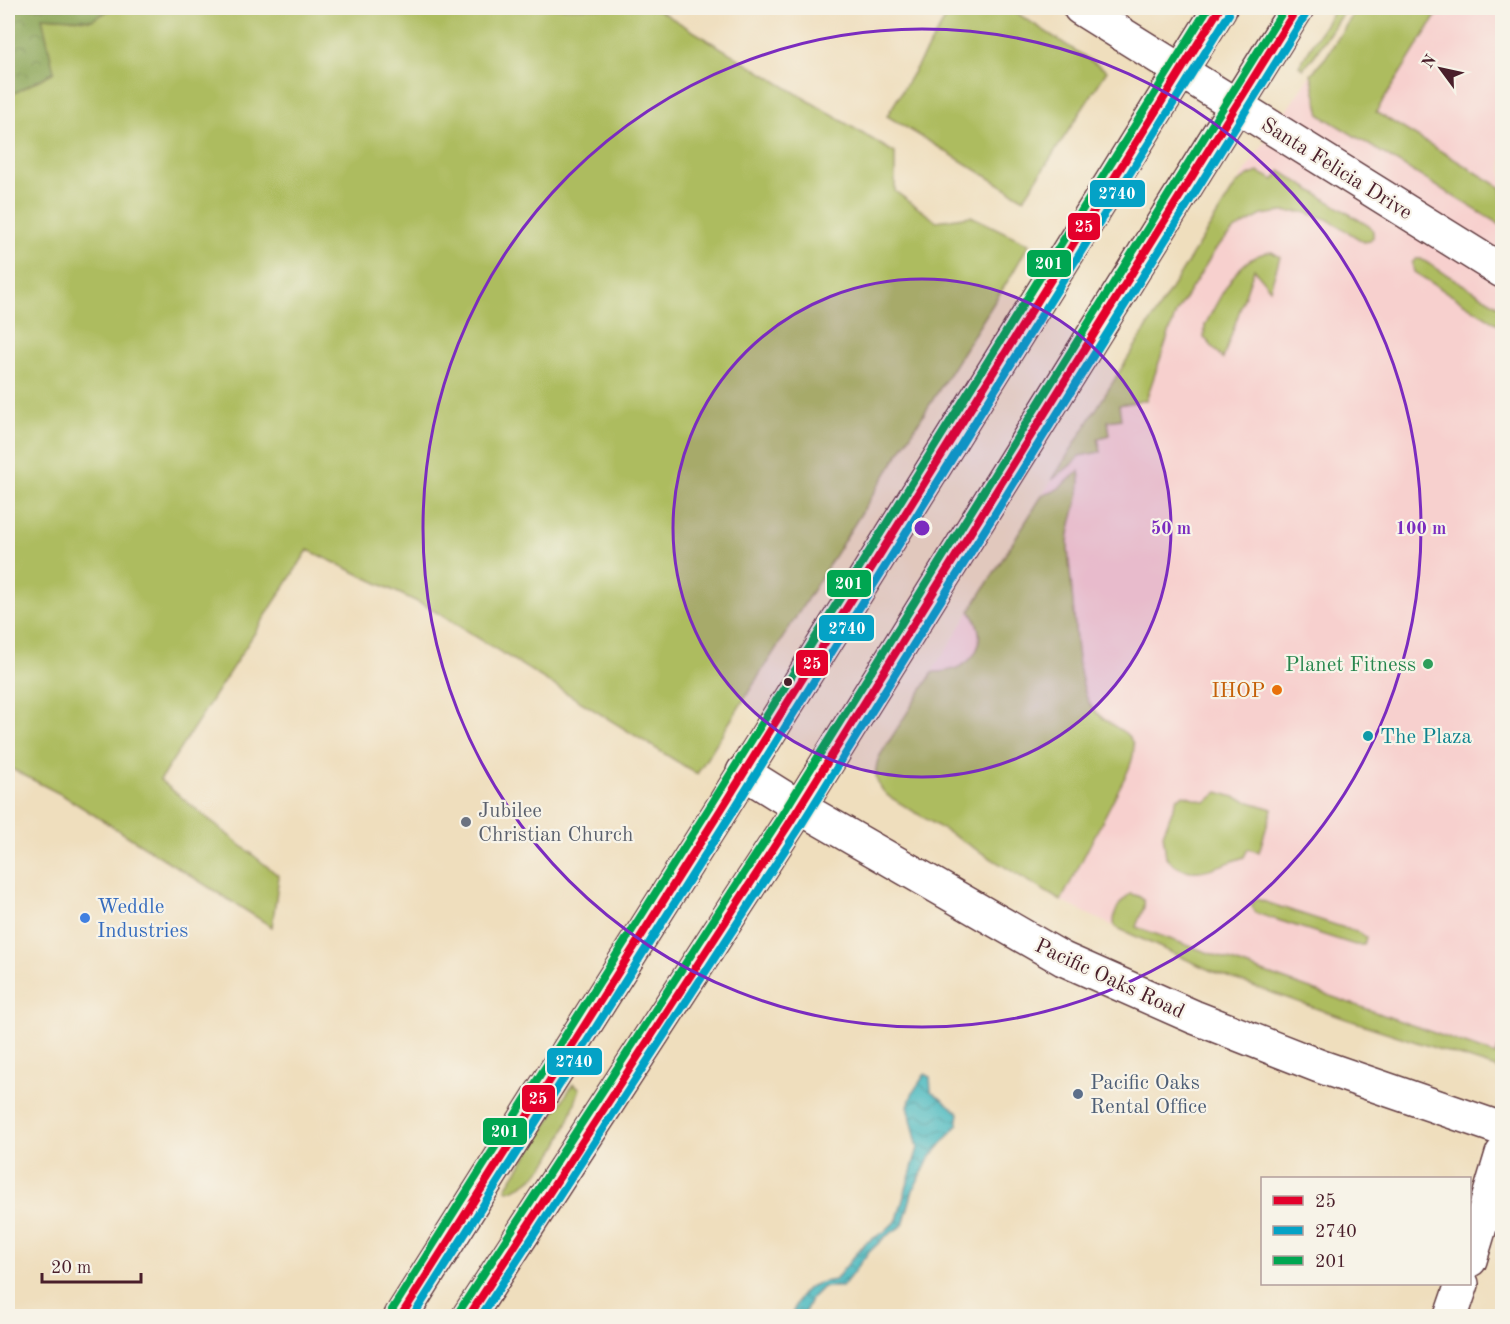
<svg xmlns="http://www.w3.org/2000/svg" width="1510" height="1324" viewBox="0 0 1510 1324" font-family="'Old Standard TT',serif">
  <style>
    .built { fill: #f7d0ce }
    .green { fill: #adbc5e; stroke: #7c6e44; stroke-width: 1.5 }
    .forest { fill: url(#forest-crowns); stroke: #6a6240; stroke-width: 1.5 }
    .water { fill: url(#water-waves); stroke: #4a6c76; stroke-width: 1.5 }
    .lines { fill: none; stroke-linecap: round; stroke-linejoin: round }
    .minor-casing { stroke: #633c41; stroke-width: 36 }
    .tertiary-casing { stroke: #633c41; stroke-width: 36 }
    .secondary-casing { stroke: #633c41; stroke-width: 36 }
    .minor { stroke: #fff; stroke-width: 33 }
    .tertiary { stroke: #fff; stroke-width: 33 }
    .secondary { stroke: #fff; stroke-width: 33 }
    .bus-1-casing { stroke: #f7f3e8; stroke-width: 12 }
    .bus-2-casing { stroke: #f7f3e8; stroke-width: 12 }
    .bus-3-casing { stroke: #f7f3e8; stroke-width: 12 }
    .bus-1 { stroke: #e4002b; stroke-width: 8 }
    .bus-2 { stroke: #04a2c6; stroke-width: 8 }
    .bus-3 { stroke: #00a651; stroke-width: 8 }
    .ring { fill: none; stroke: #7b2cbf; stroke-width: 3 }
    .leisure-dot { fill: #2e9e5b; stroke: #f7f3e8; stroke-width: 2 }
    .bus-dot { fill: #4a1f2b; stroke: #f7f3e8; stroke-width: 2 }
    .food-dot { fill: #e8710a; stroke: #f7f3e8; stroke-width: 2 }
    .culture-dot { fill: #0f9aa8; stroke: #f7f3e8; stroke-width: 2 }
    .worship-dot { fill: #6b7280; stroke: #f7f3e8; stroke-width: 2 }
    .shop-dot { fill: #3f7fe0; stroke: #f7f3e8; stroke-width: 2 }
    .service-dot { fill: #5c6f8a; stroke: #f7f3e8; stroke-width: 2 }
    .labels { text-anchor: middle; stroke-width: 4.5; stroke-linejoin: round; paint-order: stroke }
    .street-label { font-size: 21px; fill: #4a1f2b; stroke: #f7f3e8 }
    .leisure-label { font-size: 21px; fill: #27864d; stroke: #f7f3e8; text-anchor: end }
    .food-label { font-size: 21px; fill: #c56008; stroke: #f7f3e8; text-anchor: end }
    .culture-label { font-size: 21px; fill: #0d838f; stroke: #f7f3e8; text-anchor: start }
    .worship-label { font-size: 21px; fill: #5b616d; stroke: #f7f3e8; text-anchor: start }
    .shop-label { font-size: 21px; fill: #366cbe; stroke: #f7f3e8; text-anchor: start }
    .service-label { font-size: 21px; fill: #4e5e75; stroke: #f7f3e8; text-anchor: start }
    .centre { fill: #7b2cbf; stroke: #f7f3e8; stroke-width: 3 }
    .ring-label { font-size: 18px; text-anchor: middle; font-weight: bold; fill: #7b2cbf; stroke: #f7f3e8; stroke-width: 4.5; stroke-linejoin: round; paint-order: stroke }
    .line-badge { stroke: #f7f3e8; stroke-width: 2 }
    .badge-label { font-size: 16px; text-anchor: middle; font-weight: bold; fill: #fff }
  </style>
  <defs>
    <pattern id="forest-crowns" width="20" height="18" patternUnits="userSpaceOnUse" patternTransform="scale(1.5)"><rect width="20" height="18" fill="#8aa455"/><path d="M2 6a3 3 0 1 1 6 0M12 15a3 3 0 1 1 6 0" fill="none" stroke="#738547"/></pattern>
    <pattern id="water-waves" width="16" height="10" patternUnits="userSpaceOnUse" patternTransform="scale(1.5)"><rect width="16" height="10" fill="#4ab9c0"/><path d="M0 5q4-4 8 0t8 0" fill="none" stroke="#40969c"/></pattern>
  </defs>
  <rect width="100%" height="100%" fill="#f7f3e8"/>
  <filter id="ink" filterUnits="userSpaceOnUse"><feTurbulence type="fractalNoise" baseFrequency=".0167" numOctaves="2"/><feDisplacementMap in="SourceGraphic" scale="12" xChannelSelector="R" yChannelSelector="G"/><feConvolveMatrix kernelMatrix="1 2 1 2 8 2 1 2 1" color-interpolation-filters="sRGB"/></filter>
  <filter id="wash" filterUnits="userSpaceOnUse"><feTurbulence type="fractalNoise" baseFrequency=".008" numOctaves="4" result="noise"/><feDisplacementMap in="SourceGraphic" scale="24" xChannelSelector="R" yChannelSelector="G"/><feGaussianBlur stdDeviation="1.35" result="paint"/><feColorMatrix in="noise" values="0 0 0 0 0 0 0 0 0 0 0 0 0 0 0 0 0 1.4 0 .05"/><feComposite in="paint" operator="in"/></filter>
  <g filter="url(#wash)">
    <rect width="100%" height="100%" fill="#efdebd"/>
    <!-- built -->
    <path class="built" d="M1357 8H1502V1070L1346 1019 1214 972 1142 940 1061 901 888 796 880 788 876 779 875 768 879 757 1237 183 1311 74 1326 57Z"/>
    <!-- green -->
    <path class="green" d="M113 8H655L895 153V191L936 221 971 216 1029 244 1012 274 697 774 428 607 308 550 160 780 279 876 272 927 64 796 8 767V94L11 95 42 17 92 20Z
      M952 8H1009L1107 71 1024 199 887 116Z
      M1335 8H1346L1315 55 1303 69 1299 66Z
      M1357 8H1441L1376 112 1502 188V226L1320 115 1311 74 1326 57Z
      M1280 171 1369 226 1373 231V237L1370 241 1364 242 1327 219 1304 212H1282L1262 215 1234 230 1217 247 1176 313 1146 400 1119 405 1121 419 1108 421 1110 435 1098 438 1101 452 1079 456 1076 461 1052 480 1237 183 1250 175 1258 172 1274 180Z
      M1272 252 1280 257 1270 289 1254 269 1223 359 1204 337 1205 325C1220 299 1237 254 1272 252Z
      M1416 259H1421L1502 308V327L1414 272 1412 263Z
      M1079 471C1084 495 1069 518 1068 543 1068 559 1071 577 1072 593 1075 619 1075 646 1080 671 1083 685 1085 699 1094 710 1115 735 1148 728 1127 773L1061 901 888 796C875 784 873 774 879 757L933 672C969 673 994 645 970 611L1043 494C1056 494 1069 479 1079 471Z
      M1218 792 1272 809 1259 852 1248 849 1244 857C1216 866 1189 884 1166 857L1163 834 1177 798 1184 795 1206 802Z
      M1130 894C1155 898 1141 911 1136 927L1496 1055 1502 1038V1070L1346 1019 1214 972 1115 927C1111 914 1120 901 1130 894Z
      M1256 899 1360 933 1366 937 1364 945H1355L1256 913 1251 905Z
      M573 1084 580 1088C568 1124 551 1179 508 1191L506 1188Z"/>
    <!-- forest -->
    <path class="forest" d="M8 8H113L92 20 42 17 54 72 11 95 8 94Z"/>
    <!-- water -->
    <path class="water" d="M925 1074 930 1077 931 1091 959 1113 957 1125 929 1159 913 1190 903 1225 885 1237 868 1253 842 1287H823L811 1299 803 1316H791C803 1289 805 1284 835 1280L864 1244 884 1232 897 1220 918 1148 908 1106 913 1092Z"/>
  </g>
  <g filter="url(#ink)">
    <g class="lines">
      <!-- minor casing -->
      <g class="minor-casing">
        <path id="minor" d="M1080 8 1502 271
          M1470 1260 1502 1154
          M1451 1316 1462 1284"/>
      </g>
      <!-- tertiary casing -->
      <g class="tertiary-casing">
        <path id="tertiary" d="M743 772 799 807 1063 959 1194 1017 1319 1066 1502 1129"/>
      </g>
      <!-- secondary casing -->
      <g class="secondary-casing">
        <path id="secondary" d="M401 1316 722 808 1220 8
          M469 1316 789 824 1297 8"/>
      </g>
      <!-- minor -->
      <use href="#minor" class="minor"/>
      <!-- tertiary -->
      <use href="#tertiary" class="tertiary"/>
      <!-- secondary -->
      <use href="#secondary" class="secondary"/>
      <!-- bus-1 casing -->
      <g class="bus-1-casing">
        <path id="bus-1" d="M401 1316 722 808 1220 8
          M469 1316 789 824 1297 8"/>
      </g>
      <!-- bus-2 casing -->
      <g class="bus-2-casing">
        <path id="bus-2" d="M413 1316 731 814 1229 14
          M481 1316 798 830 1306 14"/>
      </g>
      <!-- bus-3 casing -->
      <g class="bus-3-casing">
        <path id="bus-3" d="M392 1310 713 802 1208 8
          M460 1310 780 818 1285 8"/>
      </g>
      <!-- bus-1 -->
      <use href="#bus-1" class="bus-1"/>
      <!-- bus-2 -->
      <use href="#bus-2" class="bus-2"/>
      <!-- bus-3 -->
      <use href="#bus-3" class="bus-3"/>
    </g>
  </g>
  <!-- distance rings -->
  <circle cx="922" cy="528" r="249" fill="#7b2cbf" fill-opacity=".12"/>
  <g class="ring">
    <circle cx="922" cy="528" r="249"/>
    <circle cx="922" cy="528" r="499"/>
  </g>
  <!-- markers -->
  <circle class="leisure-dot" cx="1428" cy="664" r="6"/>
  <circle class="bus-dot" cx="788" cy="682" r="5"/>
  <circle class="food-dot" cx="1277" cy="690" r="6"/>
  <circle class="culture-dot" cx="1368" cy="736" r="6"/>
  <circle class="worship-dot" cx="466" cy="822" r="6"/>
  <circle class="shop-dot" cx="85" cy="918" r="6"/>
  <circle class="service-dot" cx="1078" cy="1094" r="6"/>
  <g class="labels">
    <!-- street labels -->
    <g class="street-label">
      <text transform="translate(1337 168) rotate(32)" y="7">Santa Felicia Drive</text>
      <text transform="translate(1110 978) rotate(25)" y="7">Pacific Oaks Road</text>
    </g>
    <!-- leisure labels -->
    <g class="leisure-label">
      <text x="1416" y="671">Planet Fitness</text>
    </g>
    <!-- food labels -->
    <g class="food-label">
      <text x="1265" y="697">IHOP</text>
    </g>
    <!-- culture labels -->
    <g class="culture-label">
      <text x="1380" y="743">The Plaza</text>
    </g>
    <!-- worship labels -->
    <g class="worship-label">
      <text x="478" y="817">Jubilee<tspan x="478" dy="24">Christian Church</tspan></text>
    </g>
    <!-- shop labels -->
    <g class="shop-label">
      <text x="97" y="913">Weddle<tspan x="97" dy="24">Industries</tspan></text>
    </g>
    <!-- service labels -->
    <g class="service-label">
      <text x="1090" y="1089">Pacific Oaks<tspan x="1090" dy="24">Rental Office</tspan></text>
    </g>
  </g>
  <circle cx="922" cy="528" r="9" class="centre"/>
  <g class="ring-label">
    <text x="1171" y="534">50 m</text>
    <text x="1421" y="534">100 m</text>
  </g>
  <g class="line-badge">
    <rect x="1089" y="179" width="57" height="29" rx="6" fill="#04a2c6"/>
    <rect x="1067" y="212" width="34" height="29" rx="6" fill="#e4002b"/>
    <rect x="1026" y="249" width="46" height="29" rx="6" fill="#00a651"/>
    <rect x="826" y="569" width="46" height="29" rx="6" fill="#00a651"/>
    <rect x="818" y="614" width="57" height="28" rx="6" fill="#04a2c6"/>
    <rect x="795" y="649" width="34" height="28" rx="6" fill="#e4002b"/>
    <rect x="546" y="1047" width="57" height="29" rx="6" fill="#04a2c6"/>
    <rect x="521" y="1084" width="35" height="29" rx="6" fill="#e4002b"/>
    <rect x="482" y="1117" width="46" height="29" rx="6" fill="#00a651"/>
  </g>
  <g class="badge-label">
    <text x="1117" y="199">2740</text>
    <text x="1084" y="232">25</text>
    <text x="1049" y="269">201</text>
    <text x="849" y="589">201</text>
    <text x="847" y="634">2740</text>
    <text x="812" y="669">25</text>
    <text x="574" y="1067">2740</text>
    <text x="538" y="1104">25</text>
    <text x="505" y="1137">201</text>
  </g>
  <!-- margin -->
  <rect width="1510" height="1324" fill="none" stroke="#f7f3e8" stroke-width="30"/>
  <!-- legend -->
  <rect x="1261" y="1177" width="210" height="108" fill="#f7f3e8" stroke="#b29e9c" stroke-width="1.5"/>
  <rect x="1273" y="1196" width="30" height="9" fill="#e4002b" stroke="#b29e9c" stroke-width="1.5"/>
  <text x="1315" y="1207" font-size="18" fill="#4a1f2b">25</text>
  <rect x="1273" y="1226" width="30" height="9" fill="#04a2c6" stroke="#b29e9c" stroke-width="1.5"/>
  <text x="1315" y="1237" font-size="18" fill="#4a1f2b">2740</text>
  <rect x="1273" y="1256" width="30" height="9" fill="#00a651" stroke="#b29e9c" stroke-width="1.5"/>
  <text x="1315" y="1267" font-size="18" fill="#4a1f2b">201</text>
  <!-- north arrow -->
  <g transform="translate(1441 69) rotate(303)" stroke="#f7f3e8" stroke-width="4.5" paint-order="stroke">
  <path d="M0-4.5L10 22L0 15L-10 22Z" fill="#4a1f2b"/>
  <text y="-9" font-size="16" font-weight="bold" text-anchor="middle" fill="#4a1f2b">N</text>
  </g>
  <!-- scale -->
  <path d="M42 1273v9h99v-9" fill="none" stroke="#4a1f2b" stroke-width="3"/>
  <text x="51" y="1273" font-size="18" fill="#4a1f2b" stroke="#f7f3e8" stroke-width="4.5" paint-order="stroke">20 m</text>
</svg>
